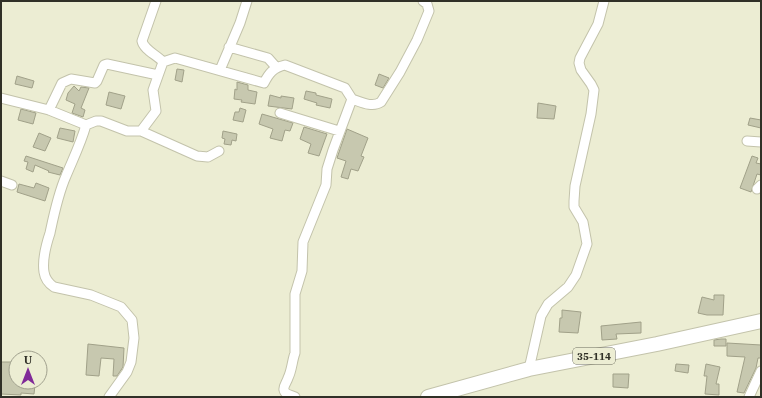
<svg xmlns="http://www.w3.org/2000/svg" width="762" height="398" viewBox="0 0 762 398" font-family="'IBM Plex Serif',serif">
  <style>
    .building { fill: #c7c8af; stroke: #a1a189 }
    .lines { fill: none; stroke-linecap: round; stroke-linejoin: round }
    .street-casing { stroke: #c3c3ab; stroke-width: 11 }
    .primary-casing { stroke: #c3c3ab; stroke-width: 16 }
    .street { stroke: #fff; stroke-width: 9 }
    .primary { stroke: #fff; stroke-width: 14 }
    .labels { text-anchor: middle; stroke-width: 3.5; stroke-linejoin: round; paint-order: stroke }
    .shield { fill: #ecedd3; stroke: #68695b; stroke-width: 1 }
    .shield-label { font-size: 10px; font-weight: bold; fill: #303027 }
  </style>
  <rect width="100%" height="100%" fill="#ecedd3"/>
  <!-- building -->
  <path class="building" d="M177 69 184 70 182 82 175 80Z
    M379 74 389 78 383 88 375 85Z
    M17 76 34 81 32 88 15 84Z
    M237 82 248 85V90L257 92 255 104 241 102 242 100 234 99 235 89 237 90Z
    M74 86 79 91 81 87 89 88 81 108 85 110 83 117 72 113 75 104 66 100 68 93Z
    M306 91 316 93V95L332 99 330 108 316 105 317 103 304 99Z
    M109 92 125 96 121 109 106 105Z
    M270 95 281 98V96L294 98 292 109 268 106Z
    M538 103 556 106 554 119 537 118Z
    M240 108 246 110 243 122 233 120 235 112H239Z
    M21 109 36 113 33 124 18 120Z
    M262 114 293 123 290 131 285 130 282 141 270 138 273 129 259 124Z
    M750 118 761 120V128L748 125Z
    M304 127 327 134 319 156 308 153 311 144 300 139Z
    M60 128 75 131 73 142 57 138Z
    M347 129 368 138 361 156 364 157 358 171 351 169 348 179 341 177 346 161 337 158Z
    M223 131 237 134 236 141 232 140 231 145 224 144 225 139 222 138Z
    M39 133 51 138 45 151 33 147Z
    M26 156 63 168 60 175 48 172 49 171 35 165 33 172 26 169 28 162 24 161Z
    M752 156 758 158 756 163 761 164V175L757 174 751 192 740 188Z
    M36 183 49 188 45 201 17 192 19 184 34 188Z
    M714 295H724L723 315H707L698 313 702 297 714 300Z
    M562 310 581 312 578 333 559 332 560 318H562Z
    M641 322V333L616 334 617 339 602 340 601 326Z
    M721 339H726V346H714V340Z
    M727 343 761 345V358H758L756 368 744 393 737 392 745 357 727 356Z
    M88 344 124 348 123 367 117 376H113L114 359 101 358 99 376 86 375Z
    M1 362H14V380L16 381V382H22V384L35 385 34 394 21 393V395L1 394Z
    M676 364 689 365 688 373 675 371Z
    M706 364 720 367 716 384H719V395L705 394 707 376H704Z
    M613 374H629L628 388 613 387Z"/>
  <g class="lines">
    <!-- street casing -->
    <g class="street-casing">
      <path id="street" d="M156 1 142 41C144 50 157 55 163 62
        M229 47 268 58 276 67
        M220 70 240 23 247 1
        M1 98 49 110 86 125
        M352 99C361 102 372 108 381 102L400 72 417 40 429 11 427 4 423 1
        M49 110 62 83 71 79 95 83 97 81 104 65 107 64 158 75
        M280 113 339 131
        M141 131 197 156 208 157 219 151
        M747 141 761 142
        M1 181 12 185
        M757 189 761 185
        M529 369 541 316 548 304 568 287 576 275 587 244 583 222 574 207V201L575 186 591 114 594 90 591 84 581 70 579 63 580 58 598 24 604 1
        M109 397 127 372 131 362 134 338 132 320 121 307 91 295 54 287C48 283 45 279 44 272 42 259 46 245 50 233 54 214 58 194 66 176 73 159 81 143 86 125L96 121H101L127 131H141L156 111 153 90 163 62 175 58 264 83C269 73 273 68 285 65L345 88 352 99 333 150 327 169 326 185 303 242 302 271 295 294V353C292 361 292 370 288 378 287 382 283 386 284 390 285 395 291 395 295 397
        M749 397 761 371"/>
    </g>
    <!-- primary casing -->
    <g class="primary-casing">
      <path id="primary" d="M428 397 529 369 657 344 761 321"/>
    </g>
    <!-- street -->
    <use href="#street" class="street"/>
    <!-- primary -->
    <use href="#primary" class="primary"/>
  </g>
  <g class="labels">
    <!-- shield labels -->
    <rect class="shield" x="573" y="348" width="42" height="16" rx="3"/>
    <g class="shield-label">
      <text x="594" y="360">35-114</text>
    </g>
  </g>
  <!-- border -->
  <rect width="762" height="398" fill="none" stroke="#303027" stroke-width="4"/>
  <!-- north arrow -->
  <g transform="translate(28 370)"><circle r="19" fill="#ecedd3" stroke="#a1a18e"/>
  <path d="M0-3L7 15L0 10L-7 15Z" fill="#802a98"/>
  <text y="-6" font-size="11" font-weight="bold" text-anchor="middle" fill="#303027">U</text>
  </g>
</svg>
